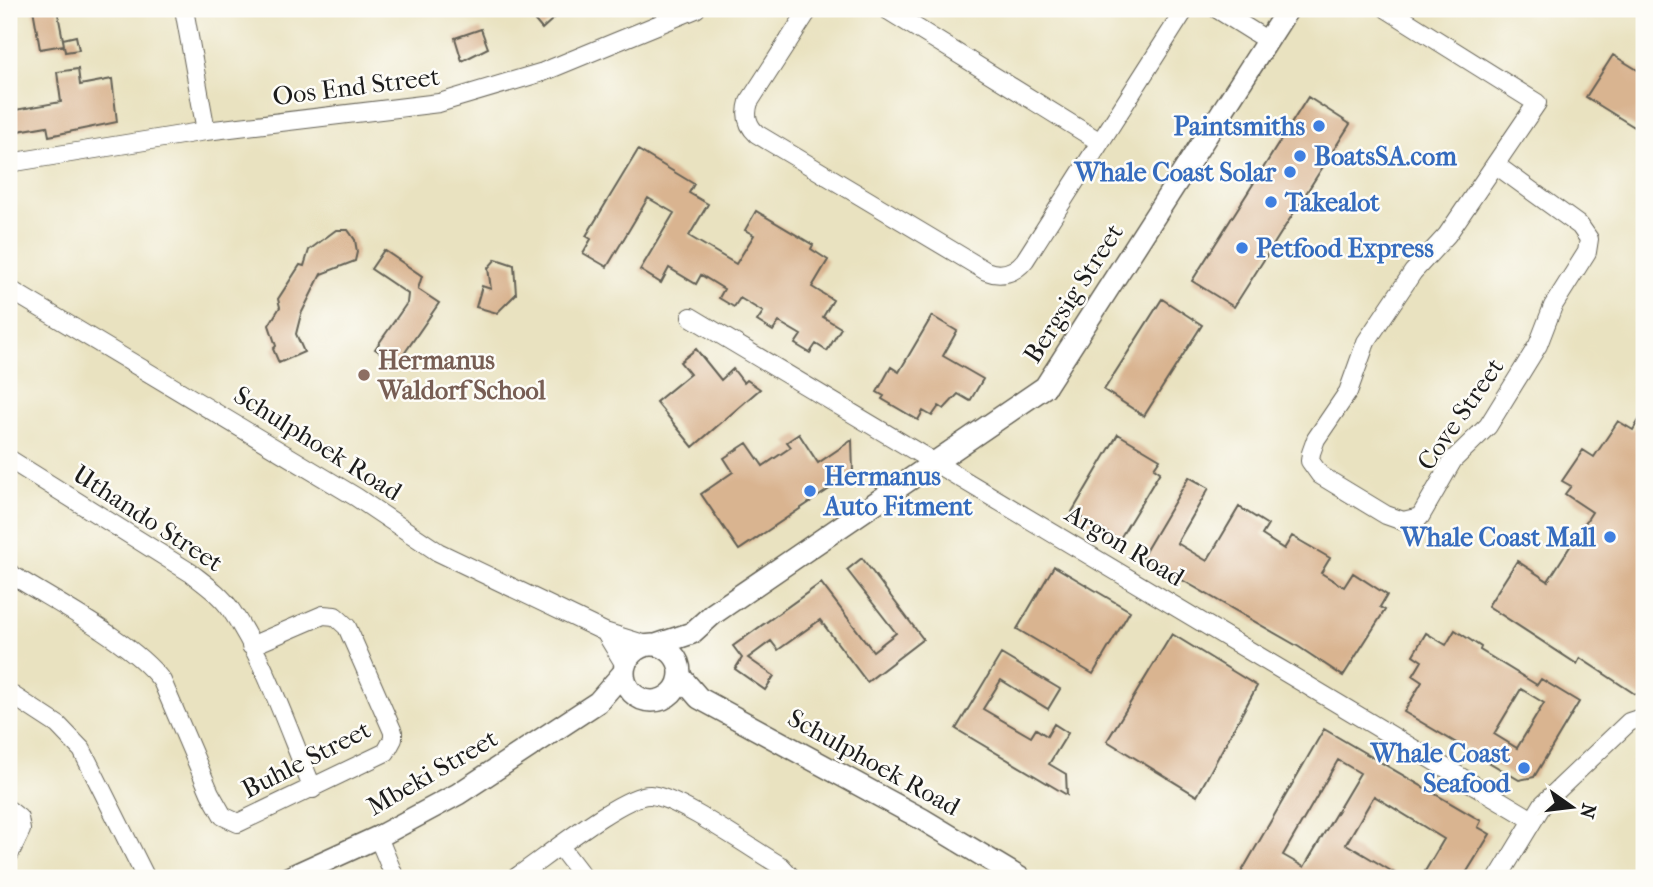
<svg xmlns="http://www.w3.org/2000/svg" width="1653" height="887" viewBox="0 0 1653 887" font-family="'IM FELL French Canon',serif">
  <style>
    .building { fill: #d9b490; fill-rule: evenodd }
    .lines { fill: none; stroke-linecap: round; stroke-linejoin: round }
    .minor-casing { stroke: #646155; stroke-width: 20 }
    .tertiary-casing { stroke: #646155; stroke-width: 24 }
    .minor { stroke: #fff; stroke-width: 18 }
    .tertiary { stroke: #fff; stroke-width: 21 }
    .shop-dot { fill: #3f7fe0; stroke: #fdfcf7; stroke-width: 2.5 }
    .education-dot { fill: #8d6e63; stroke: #fdfcf7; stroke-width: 2.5 }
    .labels { text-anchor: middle; stroke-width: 5; stroke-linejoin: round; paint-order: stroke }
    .street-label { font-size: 26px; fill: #1c1c1c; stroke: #fdfcf7 }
    .shop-label { font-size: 26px; font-weight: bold; fill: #366cbe; stroke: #fdfcf7; text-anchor: end }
    .education-label { font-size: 26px; font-weight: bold; fill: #785e54; stroke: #fdfcf7; text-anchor: start }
  </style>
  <rect width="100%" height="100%" fill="#fdfcf7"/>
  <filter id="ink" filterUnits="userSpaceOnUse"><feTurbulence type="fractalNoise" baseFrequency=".0143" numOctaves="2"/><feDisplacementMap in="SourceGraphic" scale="14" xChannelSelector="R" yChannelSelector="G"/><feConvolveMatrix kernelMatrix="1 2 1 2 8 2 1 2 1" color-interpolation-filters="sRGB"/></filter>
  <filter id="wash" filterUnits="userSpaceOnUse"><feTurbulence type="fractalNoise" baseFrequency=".00686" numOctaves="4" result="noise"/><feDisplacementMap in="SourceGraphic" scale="28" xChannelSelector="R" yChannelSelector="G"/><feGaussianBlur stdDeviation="1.57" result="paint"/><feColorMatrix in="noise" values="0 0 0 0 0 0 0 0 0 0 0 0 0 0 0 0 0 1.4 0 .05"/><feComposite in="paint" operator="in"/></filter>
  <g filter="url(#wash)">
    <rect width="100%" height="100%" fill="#e9e2c0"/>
    <g id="blocks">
      <!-- building -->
      <path class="building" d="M33 9H57L64 45 40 49Z
        M539 9H564L542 29 531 16Z
        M481 29 488 48 462 61 455 38Z
        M76 36 79 50 65 52 63 39Z
        M1613 55 1644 74V133L1586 97Z
        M78 69 80 85 112 79 117 122 49 136 47 126 18 131 15 110 61 102 57 72Z
        M1308 97 1350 124 1234 307 1192 281Z
        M638 150 694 184 689 193 708 204 689 236 736 264 754 235 745 230 756 211 813 245 811 249 828 260 812 287 833 300 823 317 841 328 827 351 816 344 810 353 795 344 801 335 779 322 773 331 757 321 763 312 740 298 734 307 719 298 724 289 701 275 696 284 669 268 661 283 640 270 674 213 648 198 607 267 583 253 591 239 586 236Z
        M336 230H348L355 240 357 252 355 261 321 274 301 314 296 334 304 352 279 363 273 349 276 346 269 325 280 307 278 299 300 265 304 266 309 250Z
        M384 250 422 276 418 289 439 303 397 364 375 349 407 303 408 294 371 269Z
        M496 259 514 265 516 294 497 313 476 307 482 286 491 289 488 268Z
        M1162 299 1202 325 1144 416 1104 390Z
        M932 316 957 331 943 356 983 379 970 401 958 394 944 409 939 406 932 416 923 411 918 420 882 399 884 396 877 392 891 367 899 372Z
        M696 349 721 380 733 369 744 383 747 380 760 389 693 447 656 402 690 374 680 362Z
        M1644 412V700L1580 658 1577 664 1488 606 1517 561 1548 581 1592 512 1565 494 1571 486 1562 481 1583 450 1594 457 1618 421 1633 430Z
        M799 434 818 463 852 440 853 473 739 550 701 494 733 472 724 458 747 443 763 466 791 447 787 442Z
        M1118 434 1160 459 1154 468 1160 472 1119 540 1072 512Z
        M1189 477 1209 488 1177 543 1207 561 1239 507 1268 525 1262 535 1284 549 1292 536 1330 558 1321 573 1344 587 1353 573 1387 595 1380 607 1385 610 1343 676 1299 647 1142 557Z
        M862 558 923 639 867 682 820 620 778 650 771 641 748 658 774 676 765 690 735 669 742 658 733 646 821 583 873 651 896 633 847 570Z
        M1054 566 1130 611 1093 674 1017 629Z
        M1455 630 1481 647 1480 650 1537 685 1541 679 1579 702 1534 777 1519 780 1404 712 1422 682 1413 676 1422 661 1413 655 1426 633 1446 645ZM1521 689 1544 703 1517 748 1494 734Z
        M1172 634 1257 686 1197 796 1107 741Z
        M1001 654 1060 689 1048 709 1001 680 983 709 1031 737 1036 729 1047 736 1054 724 1068 733 1049 764 1066 774 1067 795 956 729Z
        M1324 729 1481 821 1478 827 1490 834 1463 878H1421L1444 839 1374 796 1346 844 1403 878H1238ZM1338 760 1360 773 1304 867 1283 855Z"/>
    </g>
  </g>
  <g filter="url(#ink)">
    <use href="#blocks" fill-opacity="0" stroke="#646155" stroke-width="2"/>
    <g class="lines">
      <!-- minor casing -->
      <g class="minor-casing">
        <path id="minor" d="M184 9 206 131
          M809 9 749 102C745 115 747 125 757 134L986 271C1001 277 1015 273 1025 260L1184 11
          M886 9 1100 142
          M1217 9 1268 41
          M1387 9 1537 103 1447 235 1413 272 1366 342 1348 392 1316 439 1311 453 1310 461 1320 475 1386 515 1403 521 1420 517 1453 460 1488 426 1538 345 1553 306 1587 252 1589 239 1580 226 1496 165
          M9 163 206 131 439 103 543 72 696 9
          M9 289 356 497 438 552 605 632 647 645
          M691 317 1531 819
          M9 459 191 573C205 584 221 595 231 610 265 659 289 733 313 789
          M9 573C53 601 132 641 162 681L210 793 223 816 238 823 386 752 393 739V732L347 627 335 616 323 615 251 646
          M605 632 625 665
          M9 693 58 725 82 750 146 878
          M9 810 19 818 21 830 9 855
          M378 837 395 878
          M561 848 584 878
          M515 878C542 860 623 794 650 795 677 796 755 851 781 866L792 878
          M1498 878 1543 804 1629 722 1644 717"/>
      </g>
      <!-- tertiary casing -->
      <g class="tertiary-casing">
        <path id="tertiary" d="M656 645 692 633 713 614 1045 387 1288 9
          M624 673a28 28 0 1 1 56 0a28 28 0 1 1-56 0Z
          M680 676 699 698 922 819 1020 878
          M288 878 378 837 458 794 598 702 624 672"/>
      </g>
      <!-- minor -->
      <use href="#minor" class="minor"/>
      <!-- tertiary -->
      <use href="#tertiary" class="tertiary"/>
    </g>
  </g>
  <!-- markers -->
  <g class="shop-dot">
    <circle cx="1319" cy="126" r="7"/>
    <circle cx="1300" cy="156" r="7"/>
    <circle cx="1290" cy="172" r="7"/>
    <circle cx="1271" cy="202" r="7"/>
    <circle cx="1242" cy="248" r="7"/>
    <circle cx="810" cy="491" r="7"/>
    <circle cx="1610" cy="537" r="7"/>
    <circle cx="1524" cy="768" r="7"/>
  </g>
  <circle class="education-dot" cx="364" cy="375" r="7"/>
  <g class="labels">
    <!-- street labels -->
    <g class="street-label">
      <text transform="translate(356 86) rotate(-7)" y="9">Oos End Street</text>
      <text transform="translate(1073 293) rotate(-57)" y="9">Bergsig Street</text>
      <text transform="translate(1460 414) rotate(-55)" y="9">Cove Street</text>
      <text transform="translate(318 443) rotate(32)" y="9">Schulphoek Road</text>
      <text transform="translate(148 518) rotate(33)" y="9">Uthando Street</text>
      <text transform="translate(1125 545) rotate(31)" y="9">Argon Road</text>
      <text transform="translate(306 759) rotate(-27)" y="9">Buhle Street</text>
      <text transform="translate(874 762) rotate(29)" y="9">Schulphoek Road</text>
      <text transform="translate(432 772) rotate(-30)" y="9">Mbeki Street</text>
    </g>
    <!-- shop labels -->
    <g class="shop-label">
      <text x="1305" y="135">Paintsmiths</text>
      <text x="1314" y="165" text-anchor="start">BoatsSA.com</text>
      <text x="1276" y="181">Whale Coast Solar</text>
      <text x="1285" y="211" text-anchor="start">Takealot</text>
      <text x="1256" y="257" text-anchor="start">Petfood Express</text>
      <text x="824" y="485" text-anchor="start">Hermanus<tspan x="824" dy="30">Auto Fitment</tspan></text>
      <text x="1596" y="546">Whale Coast Mall</text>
      <text x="1510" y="762">Whale Coast<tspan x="1510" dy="30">Seafood</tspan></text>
    </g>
    <!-- education labels -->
    <g class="education-label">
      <text x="378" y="369">Hermanus<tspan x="378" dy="30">Waldorf School</tspan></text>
    </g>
  </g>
  <!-- margin -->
  <rect width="1653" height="887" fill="none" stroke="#fdfcf7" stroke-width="35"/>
  <!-- north arrow -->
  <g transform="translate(1572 807) rotate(104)" stroke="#fdfcf7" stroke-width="5" paint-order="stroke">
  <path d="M0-5L12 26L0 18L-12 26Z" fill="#1c1c1c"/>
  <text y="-10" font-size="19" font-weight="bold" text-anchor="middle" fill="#1c1c1c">N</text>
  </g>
</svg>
